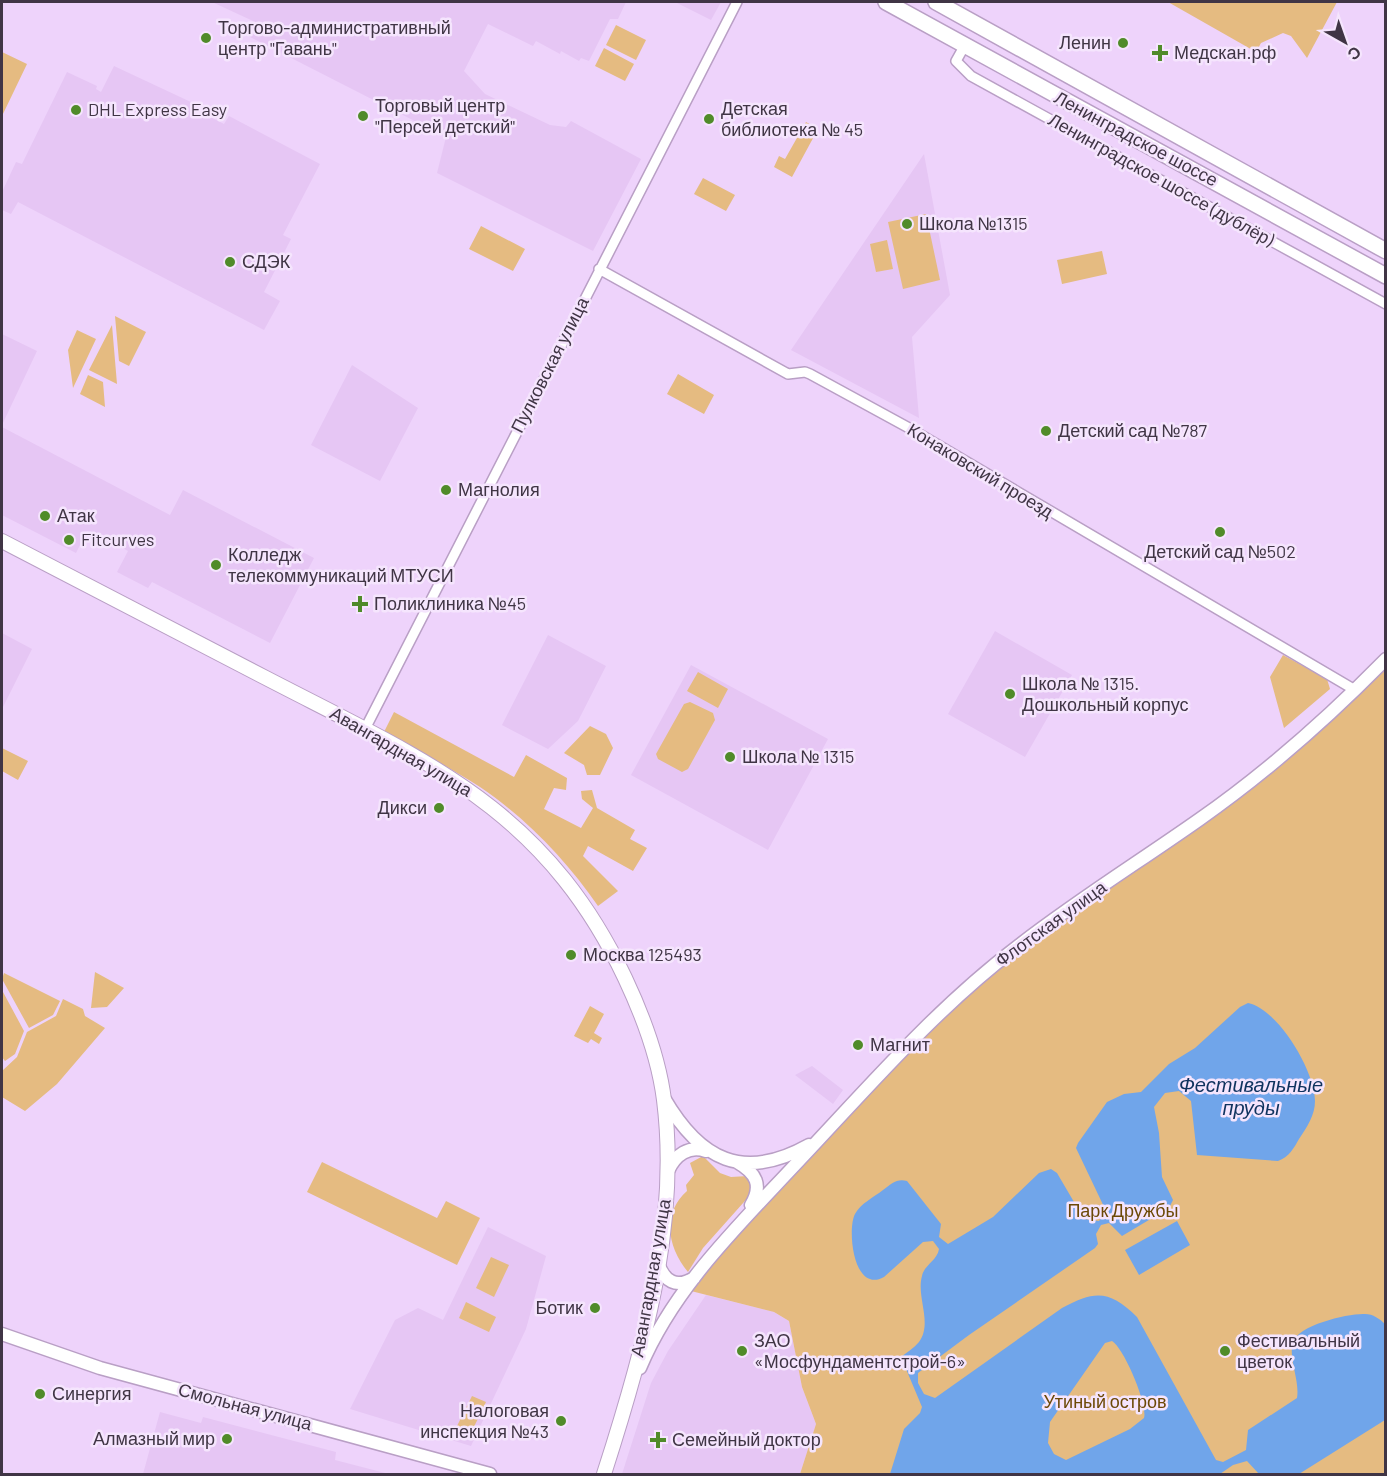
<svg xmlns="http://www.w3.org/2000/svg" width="1387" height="1476" viewBox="0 0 1387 1476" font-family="Barlow,sans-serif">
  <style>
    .built { fill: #e6c6f4 }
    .green { fill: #e5bb81 }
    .water { fill: #70a5ea; fill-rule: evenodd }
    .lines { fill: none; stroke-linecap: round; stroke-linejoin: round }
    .minor-casing { stroke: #b99fc5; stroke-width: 12 }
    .tertiary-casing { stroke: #b99fc5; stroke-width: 15 }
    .secondary-casing { stroke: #b99fc5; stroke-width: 16 }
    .primary-casing { stroke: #b99fc5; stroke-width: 18 }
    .minor { stroke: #fff; stroke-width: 9 }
    .tertiary { stroke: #fff; stroke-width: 12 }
    .secondary { stroke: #fff; stroke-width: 14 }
    .primary { stroke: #fff; stroke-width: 15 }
    .poi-dot { fill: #508b29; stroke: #f5e5fd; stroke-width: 2 }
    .labels { text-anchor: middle; stroke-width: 5; stroke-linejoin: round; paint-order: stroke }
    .poi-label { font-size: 18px; fill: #403545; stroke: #f5e5fd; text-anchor: start }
    .street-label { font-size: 18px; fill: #403545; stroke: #f5e5fd }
    .park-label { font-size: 18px; fill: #6c4907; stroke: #f5e5fd }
    .water-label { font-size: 20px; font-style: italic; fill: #0f335f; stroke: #f5e5fd }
  </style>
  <rect width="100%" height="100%" fill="#eed3fb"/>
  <!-- built -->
  <path class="built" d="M212 2H626L618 19H610L589 61 581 58 579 61 561 51 560 54 536 41 533 46 488 24 464 71 485 94 550 125 566 127 571 121 641 159 593 251 437 173 446 137 246 35 253 21Z
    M675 2H721L711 20Z
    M114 66 193 103 190 109 196 112 197 110 224 124 229 116 320 164 283 235 291 239 264 292 280 301 264 330 18 202 11 214 2 210V192L16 162 22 164 67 72 97 86 96 89 101 92Z
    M924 154 950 295 912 337 919 418 791 350Z
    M2 334 37 351 2 425Z
    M352 365 418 408 380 481 311 445Z
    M2 427 170 515 183 490 314 558 270 643 152 582 148 588 117 572 128 551 114 543 112 546 87 531 76 553 2 515Z
    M995 631 1072 675 1025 757 948 714Z
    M2 633 32 649 2 709Z
    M548 635 606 666 578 721 548 749 502 725Z
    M691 665 828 739 768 850 631 775Z
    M812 1066 843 1090 833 1104 795 1075Z
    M488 1227 546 1256 526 1329 471 1446 350 1409 395 1320 418 1308 443 1320Z
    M706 1295 774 1312 789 1321 802 1387 816 1424 800 1474H622L651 1383 668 1351Z
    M160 1412 201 1423 203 1417 336 1452 335 1460 389 1474H143Z"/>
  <!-- green -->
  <path class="green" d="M1168 2H1337L1307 58 1291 36 1283 33 1261 43 1256 52Z
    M616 25 646 40 636 60 606 45Z
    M604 48 634 64 625 81 595 66Z
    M2 52 27 64 2 116Z
    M806 122 818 129 792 177 774 167 779 156 785 159Z
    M703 178 735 195 726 211 694 194Z
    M926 214 940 280 903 289 888 222Z
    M481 226 525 249 513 271 469 249Z
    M887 240 893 269 876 272 870 244Z
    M1102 251 1107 274 1062 284 1057 260Z
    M115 316 146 332 129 366 119 361Z
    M112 325 117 384 89 370Z
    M77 330 96 339 73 388 68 350Z
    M678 374 714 395 704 414 667 394Z
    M88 375 103 382 105 407 80 394Z
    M1283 655 1327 679 1330 689 1284 728 1270 677Z
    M1385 666V1474H800L816 1424 802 1387 789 1321 774 1312 691 1291C738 1229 791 1175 845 1119 899 1062 953 1004 1014 955 1081 900 1158 858 1228 807 1285 766 1337 717 1385 666Z
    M698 672 728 689 718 708 687 691Z
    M690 702 713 713 715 720 688 769 682 772 658 759 656 754 684 704Z
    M394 712 514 777 526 755 567 778 566 790 554 788 544 809 581 828 593 808 582 799 581 791 592 790 597 808 635 830 630 839 647 848 633 871 588 846 583 856 618 891 598 906C567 861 526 818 480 787 449 767 416 750 384 732Z
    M590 726 606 734 613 748 600 775H587L584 765 564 753Z
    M2 748 28 761 18 780 2 771Z
    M95 972 124 988 107 1007 91 1008Z
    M4 973 60 1001 53 1015 29 1028 2 979Z
    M3 992 24 1031 15 1054 5 1061 2 1057Z
    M63 999 83 1009 85 1016 105 1028 57 1084 25 1111 2 1097V1071L17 1057 27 1032 56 1016Z
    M590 1006 604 1014 594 1033 602 1038 599 1044 591 1039 588 1043 574 1036Z
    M703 1156 720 1173 731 1177 748 1176 752 1193 703 1248 688 1272C668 1248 661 1214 687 1191L686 1185 694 1175 690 1163Z
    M322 1162 437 1218 446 1201 480 1218 457 1265 307 1192Z
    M491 1257 509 1265 494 1297 476 1288Z
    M466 1302 496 1317 489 1332 459 1318Z
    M472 1396 486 1402 471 1433 457 1426Z"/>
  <!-- water -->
  <path class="water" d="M1248 1003C1278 1009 1315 1071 1315 1101 1315 1115 1307 1127 1299 1139 1294 1148 1289 1157 1278 1161L1197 1155 1191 1101 1179 1091 1165 1093 1154 1107 1159 1133 1162 1177 1173 1200 1169 1208 1122 1236 1109 1223 1101 1225 1096 1234 1098 1244 1095 1248 969 1335 918 1373V1383L924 1394 935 1398 1062 1308C1095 1290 1110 1290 1137 1317L1216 1460 1223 1462 1246 1450 1248 1430 1297 1398C1300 1380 1288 1359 1293 1342 1298 1325 1349 1313 1365 1314 1373 1314 1380 1319 1385 1324V1420L1299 1474H1259L1247 1461 1233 1465 1220 1474H890L904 1429 920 1413 922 1407 901 1357C907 1352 914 1348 919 1342 933 1323 916 1297 922 1276 924 1265 937 1261 939 1249L933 1241 923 1242 884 1277C853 1294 847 1229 855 1214 860 1204 874 1197 883 1190 891 1184 897 1178 907 1181L941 1224 939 1237 948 1244 993 1217 1039 1173 1051 1169 1057 1173 1084 1219 1099 1221 1106 1211 1076 1148 1078 1143 1107 1102 1124 1094 1141 1092 1169 1064 1195 1048 1240 1007ZM1112 1341C1124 1348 1148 1405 1144 1418L1130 1429 1066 1460 1054 1454 1048 1443 1050 1422 1105 1343Z
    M1177 1221 1190 1245 1139 1275 1125 1250Z"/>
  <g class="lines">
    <!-- minor casing -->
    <g class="minor-casing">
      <path id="minor" d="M965 45 956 61 971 76 1386 304
        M599 269 788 374 805 372 810 374 909 428 1355 690
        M365 729 737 2"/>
    </g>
    <!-- tertiary casing -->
    <g class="tertiary-casing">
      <path id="tertiary" d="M664 1098C700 1160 743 1182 809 1145
        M737 1162C756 1173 763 1185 751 1205
        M668 1171C675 1155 689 1145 706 1151
        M658 1263C664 1281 676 1289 694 1278
        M2 1334 100 1368 490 1474
        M640 1368C673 1289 736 1228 794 1166 865 1091 934 1010 1017 947 1076 901 1139 862 1200 819 1267 772 1329 717 1386 659"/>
    </g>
    <!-- secondary casing -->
    <g class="secondary-casing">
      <path id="secondary" d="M2 541C90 586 178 632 266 678 424 760 544 807 625 978 642 1014 659 1060 664 1100 680 1226 642 1356 604 1474"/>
    </g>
    <!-- primary casing -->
    <g class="primary-casing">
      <path id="primary" d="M886 2 1386 276
        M936 2 1386 251"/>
    </g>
    <!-- minor -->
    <use href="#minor" class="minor"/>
    <!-- tertiary -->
    <use href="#tertiary" class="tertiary"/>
    <!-- secondary -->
    <use href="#secondary" class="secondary"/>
    <!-- primary -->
    <use href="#primary" class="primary"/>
  </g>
  <!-- markers -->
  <g class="poi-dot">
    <circle cx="206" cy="38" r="6"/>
    <circle cx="1123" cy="43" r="6"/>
    <path d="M1157 44h6v6h6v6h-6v6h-6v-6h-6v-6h6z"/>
    <circle cx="76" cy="110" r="6"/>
    <circle cx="363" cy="116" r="6"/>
    <circle cx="709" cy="119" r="6"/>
    <circle cx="907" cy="224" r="6"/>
    <circle cx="230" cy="262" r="6"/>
    <circle cx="1046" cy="431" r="6"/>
    <circle cx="446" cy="490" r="6"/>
    <circle cx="45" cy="516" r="6"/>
    <circle cx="1220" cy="532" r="6"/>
    <circle cx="69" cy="540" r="6"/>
    <circle cx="216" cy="565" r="6"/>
    <path d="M357 595h6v6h6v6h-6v6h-6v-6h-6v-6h6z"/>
    <circle cx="1010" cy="694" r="6"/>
    <circle cx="730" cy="757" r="6"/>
    <circle cx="439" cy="808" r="6"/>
    <circle cx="571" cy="955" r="6"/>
    <circle cx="858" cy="1045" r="6"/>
    <circle cx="595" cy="1308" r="6"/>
    <circle cx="742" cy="1351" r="6"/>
    <circle cx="1225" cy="1351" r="6"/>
    <circle cx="40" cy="1394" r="6"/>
    <circle cx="561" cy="1421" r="6"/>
    <circle cx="227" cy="1439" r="6"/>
    <path d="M655 1431h6v6h6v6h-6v6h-6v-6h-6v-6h6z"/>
  </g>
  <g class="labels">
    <!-- poi labels -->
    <g class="poi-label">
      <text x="218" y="34">Торгово-административный<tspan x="218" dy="21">центр "Гавань"</tspan></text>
      <text x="1111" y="49" text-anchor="end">Ленин</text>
      <text x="1174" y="59">Медскан.рф</text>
      <text x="375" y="112">Торговый центр<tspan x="375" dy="21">"Персей детский"</tspan></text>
      <text x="721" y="115">Детская<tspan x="721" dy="21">библиотека № 45</tspan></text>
      <text x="88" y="116">DHL Express Easy</text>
      <text x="919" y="230">Школа №1315</text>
      <text x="242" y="268">СДЭК</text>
      <text x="1058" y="437">Детский сад №787</text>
      <text x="458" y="496">Магнолия</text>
      <text x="57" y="522">Атак</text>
      <text x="81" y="546">Fitcurves</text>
      <text x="1220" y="558" text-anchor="middle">Детский сад №502</text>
      <text x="228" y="561">Колледж<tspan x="228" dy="21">телекоммуникаций МТУСИ</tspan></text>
      <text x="374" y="610">Поликлиника №45</text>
      <text x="1022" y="690">Школа № 1315.<tspan x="1022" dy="21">Дошкольный корпус</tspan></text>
      <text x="742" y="763">Школа № 1315</text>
      <text x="427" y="814" text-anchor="end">Дикси</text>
      <text x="583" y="961">Москва 125493</text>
      <text x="870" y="1051">Магнит</text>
      <text x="583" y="1314" text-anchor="end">Ботик</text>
      <text x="754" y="1347">ЗАО<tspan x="754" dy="21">«Мосфундаментстрой-6»</tspan></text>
      <text x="1237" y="1347">Фестивальный<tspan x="1237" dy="21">цветок</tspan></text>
      <text x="52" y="1400">Синергия</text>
      <text x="549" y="1417" text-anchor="end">Налоговая<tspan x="549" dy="21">инспекция №43</tspan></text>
      <text x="215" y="1445" text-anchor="end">Алмазный мир</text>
      <text x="672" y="1446">Семейный доктор</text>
    </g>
    <!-- street labels -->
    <g class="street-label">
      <text transform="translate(1136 139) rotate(28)" y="6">Ленинградское шоссе</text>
      <text transform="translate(1161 180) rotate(29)" y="6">Ленинградское шоссе (дублёр)</text>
      <text transform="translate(550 365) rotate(-63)" y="6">Пулковская улица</text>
      <text transform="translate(980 471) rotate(31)" y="6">Конаковский проезд</text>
      <text transform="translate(401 752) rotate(30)" y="6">Авангардная улица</text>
      <text transform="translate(1051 924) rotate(-36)" y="6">Флотская улица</text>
      <text transform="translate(651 1278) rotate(-80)" y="6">Авангардная улица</text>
      <text transform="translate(245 1407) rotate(15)" y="6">Смольная улица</text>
    </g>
    <!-- park labels -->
    <g class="park-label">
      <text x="1123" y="1217">Парк Дружбы</text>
      <text x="1105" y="1408">Утиный остров</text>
    </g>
    <!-- water labels -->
    <g class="water-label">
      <text x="1251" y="1092">Фестивальные<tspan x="1251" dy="23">пруды</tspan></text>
    </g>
  </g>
  <!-- border -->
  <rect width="1387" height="1476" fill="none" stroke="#403545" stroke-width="6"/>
  <!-- north arrow -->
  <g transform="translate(1345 42) rotate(140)" stroke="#f5e5fd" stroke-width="4.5" paint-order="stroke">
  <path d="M0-4.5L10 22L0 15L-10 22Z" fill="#403545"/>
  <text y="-9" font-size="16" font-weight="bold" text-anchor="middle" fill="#403545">С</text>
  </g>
</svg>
